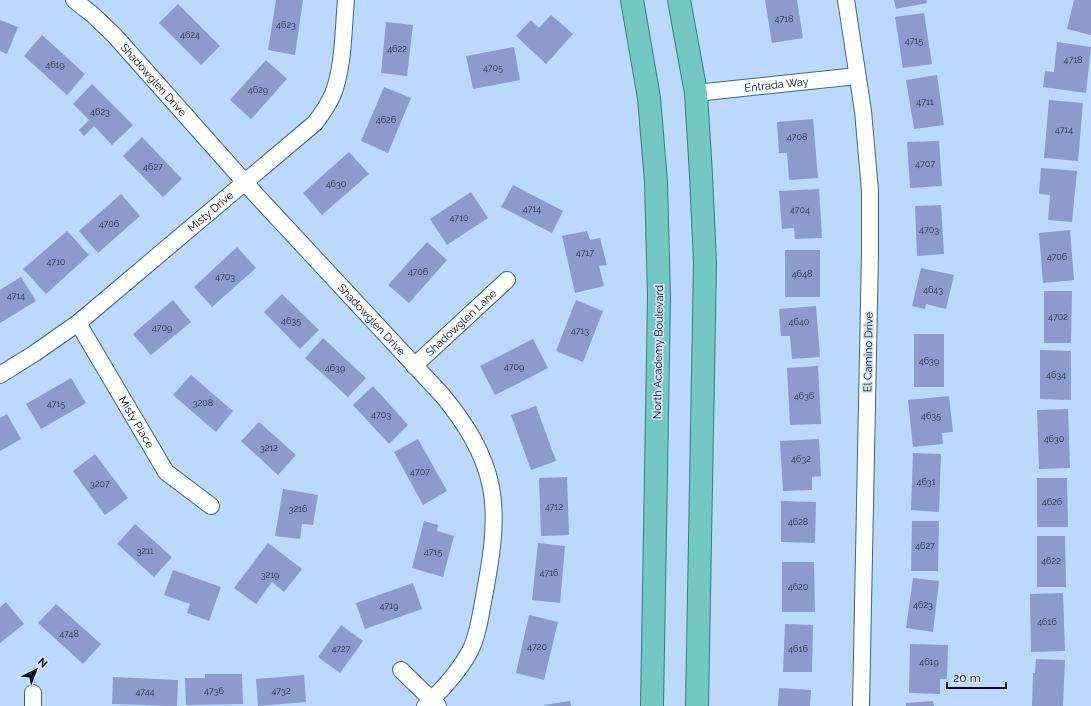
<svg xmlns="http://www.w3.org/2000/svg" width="1091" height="706" viewBox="0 0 1091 706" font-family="Raleway,sans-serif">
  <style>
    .building { fill: #8b9bcb }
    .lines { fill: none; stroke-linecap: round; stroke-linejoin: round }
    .minor-casing { stroke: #3f6389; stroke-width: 18 }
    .trunk-casing { stroke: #367d7f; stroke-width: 24 }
    .minor { stroke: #fff; stroke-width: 16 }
    .trunk { stroke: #74c8c4; stroke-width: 22 }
    .labels { text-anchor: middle; stroke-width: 3.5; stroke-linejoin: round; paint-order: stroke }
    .number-label { font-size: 9px; fill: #243047 }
    .street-label { font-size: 11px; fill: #020d1b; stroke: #d5e5f6 }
  </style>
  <rect width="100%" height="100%" fill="#bad9fc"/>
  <!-- building -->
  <path class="building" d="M276 0H303L295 55 268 50Z
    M765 0H797L803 38 772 43Z
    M894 0H926L927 3 896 9Z
    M1074 0H1091V35L1067 29Z
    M178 4 220 46 201 65 159 23Z
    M924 13 932 64 903 68 895 17Z
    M551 15 573 34 546 64 516 36 531 20 539 28Z
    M0 20 18 27 7 54 0 51Z
    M386 22 413 25 407 76 381 73Z
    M42 35 85 74 67 95 24 56Z
    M1057 42 1091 47 1086 93 1043 87 1045 71 1054 72Z
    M514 47 520 80 473 89 466 56Z
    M266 60 287 79 251 119 230 100Z
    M937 75 944 125 914 129 906 80Z
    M92 84 133 125 112 145 94 126 84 136 79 130 89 120 73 104Z
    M384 87 411 98 388 153 361 141Z
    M1049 100 1083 103 1078 161 1044 158Z
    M813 119 818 178 789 180 787 153H779L777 122Z
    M142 137 182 179 163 197 123 156Z
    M939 141 942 186 910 188 907 142Z
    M349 152 369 174 322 215 303 193Z
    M1041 168 1077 171 1072 222 1048 220 1050 195 1039 194Z
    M513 185 563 211 552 233 501 207Z
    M819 189 822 238 795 239 794 228 782 229 779 191Z
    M471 192 488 218 447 245 430 219Z
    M121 194 140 216 98 253 79 231Z
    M941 205 944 254 917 256 915 206Z
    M1070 230 1074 280 1043 283 1039 233Z
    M67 231 89 255 46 294 23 269Z
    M587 231 590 240 600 238 607 265 599 266 604 286 575 293 562 236Z
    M427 242 447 260 409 303 388 285Z
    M237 247 256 268 212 307 194 287Z
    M785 250H820V297H785Z
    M921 268 954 275 946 309 926 304 925 309 912 306Z
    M21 277 36 301 0 323V290Z
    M1044 291H1072L1071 343H1044Z
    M282 294 319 330 300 349 264 312Z
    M173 300 191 322 151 355 133 334Z
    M576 300 603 311 583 362 556 351Z
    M816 306 820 357 792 359 790 336H781L779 309Z
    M914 334H944V387H914Z
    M323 338 366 378 348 397 305 358Z
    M533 339 548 368 495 395 480 366Z
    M1040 350 1071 351V400L1040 399Z
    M818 366 821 424 790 425 787 368Z
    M191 375 233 411 216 432 173 395Z
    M71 378 86 403 41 429 26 404Z
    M373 386 408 425 389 444 353 405Z
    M949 396 953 432 942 433 943 444 913 447 908 400Z
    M536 406 556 461 531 470 511 415Z
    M1068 409 1070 468 1039 469 1037 410Z
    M7 414 21 439 0 451V418Z
    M259 422 296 455 278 475 241 441Z
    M418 439 447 491 423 505 394 452Z
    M819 439 821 476 812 477V490L783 491 780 441Z
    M913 453 941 454 939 512 911 510Z
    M95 454 128 498 105 515 73 471Z
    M567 477 569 535 541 536 539 478Z
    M1037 478H1067L1068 527H1037Z
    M283 489 318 495 313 525 302 524 300 539 275 536Z
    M781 501 816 502 815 543 781 542Z
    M424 521 438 525 437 531 454 536 443 577 412 568Z
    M912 521H939L938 571H911Z
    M135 524 172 557 154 577 117 544Z
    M1037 536H1065L1066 587H1037Z
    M268 543 302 569 284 592 272 582 256 604 234 588Z
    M538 543 565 546 560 603 532 600Z
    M782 562H814L815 612H782Z
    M173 570 221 587 209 621 187 613 190 604 164 595Z
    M913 578 939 581 933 632 906 628Z
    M413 583 422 609 365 629 356 603Z
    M1063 593 1065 651 1031 652 1030 594Z
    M6 602 24 624 0 643V607Z
    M56 604 101 644 83 664 38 623Z
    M529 615 558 622 544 680 516 673Z
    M785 624 813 625 812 672H783Z
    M341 625 363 641 340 673 318 657Z
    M910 644 948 645 947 679H940V694L909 693Z
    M1036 659 1065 660 1063 706H1032L1033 673H1035Z
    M205 674H242L243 704 186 705 185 678H205Z
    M304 675 306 702 258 706 256 679Z
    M113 677 178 680 177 706 112 704Z
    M779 688 811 690 810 706H778Z
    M570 701 571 706H544V705Z
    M933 701 934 706H906V703Z"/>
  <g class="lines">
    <!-- minor casing -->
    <g class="minor-casing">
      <g id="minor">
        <path id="s1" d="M74 0 93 15 114 35 258 197 443 396C465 423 484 452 491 487 498 524 490 565 483 602 480 618 478 635 471 649 460 671 442 690 425 706"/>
        <path d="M846 0 863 111 870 191V252L861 706"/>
        <path id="s2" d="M696 93 857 76"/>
        <path id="s3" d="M78 323 166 472 211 506"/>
        <path id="s4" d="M414 366 507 280"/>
        <path id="s5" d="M0 375 35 353 78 323 315 123C322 114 328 105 333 94 344 65 343 31 346 0"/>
        <path d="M401 670 438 706"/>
        <path d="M33 706V693"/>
      </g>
    </g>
    <!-- trunk casing -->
    <g class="trunk-casing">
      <path id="trunk" d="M632 0 649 98 656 182 659 297 652 706
        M679 0 696 93 701 175 705 263 697 706"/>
    </g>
    <!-- minor -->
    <use href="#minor" class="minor"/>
    <!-- trunk -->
    <use href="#trunk" class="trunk"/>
  </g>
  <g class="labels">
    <!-- number labels -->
    <g class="number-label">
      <text x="784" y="22">4718</text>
      <text x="286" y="28">4623</text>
      <text x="190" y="38">4624</text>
      <text x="914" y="44">4715</text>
      <text x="397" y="52">4622</text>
      <text x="1073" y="63">4718</text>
      <text x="55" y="68">4619</text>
      <text x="493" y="71">4705</text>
      <text x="258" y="93">4629</text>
      <text x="925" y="105">4711</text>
      <text x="100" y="115">4623</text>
      <text x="386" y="123">4626</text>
      <text x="1064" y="133">4714</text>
      <text x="797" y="140">4708</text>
      <text x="925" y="167">4707</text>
      <text x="153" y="170">4627</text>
      <text x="336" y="187">4630</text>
      <text x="532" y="212">4714</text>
      <text x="800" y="213">4704</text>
      <text x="459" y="221">4710</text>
      <text x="109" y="227">4706</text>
      <text x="929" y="233">4703</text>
      <text x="585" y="256">4717</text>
      <text x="1057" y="260">4706</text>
      <text x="56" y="265">4710</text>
      <text x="418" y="275">4706</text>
      <text x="802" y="277">4648</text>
      <text x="225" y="280">4703</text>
      <text x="933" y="293">4643</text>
      <text x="16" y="299">4714</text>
      <text x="1058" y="320">4702</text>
      <text x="291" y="324">4635</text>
      <text x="799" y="325">4640</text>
      <text x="162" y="331">4709</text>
      <text x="580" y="334">4713</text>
      <text x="929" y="364">4639</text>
      <text x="514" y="370">4709</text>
      <text x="335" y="371">4639</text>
      <text x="1056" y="378">4634</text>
      <text x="804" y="399">4636</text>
      <text x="203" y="406">3208</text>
      <text x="56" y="407">4715</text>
      <text x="381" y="418">4703</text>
      <text x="931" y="419">4635</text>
      <text x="1054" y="442">4630</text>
      <text x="269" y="451">3212</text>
      <text x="801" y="462">4632</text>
      <text x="420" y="475">4707</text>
      <text x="926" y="485">4631</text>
      <text x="100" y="487">3207</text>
      <text x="1052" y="505">4626</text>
      <text x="554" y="510">4712</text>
      <text x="298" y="512">3216</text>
      <text x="798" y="525">4628</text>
      <text x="925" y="549">4627</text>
      <text x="145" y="554">3211</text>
      <text x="433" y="555">4715</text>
      <text x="1051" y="564">4622</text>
      <text x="549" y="576">4716</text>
      <text x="270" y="578">3219</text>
      <text x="798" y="590">4620</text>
      <text x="923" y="608">4623</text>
      <text x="389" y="609">4719</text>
      <text x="1047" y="625">4616</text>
      <text x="69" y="637">4748</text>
      <text x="537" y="650">4720</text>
      <text x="341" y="652">4727</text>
      <text x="798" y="652">4616</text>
      <text x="929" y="665">4619</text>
      <text x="214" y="694">4736</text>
      <text x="281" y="694">4732</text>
      <text x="145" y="695">4744</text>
    </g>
    <!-- street labels -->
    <g class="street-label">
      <text dy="4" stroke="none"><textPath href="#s1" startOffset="113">Shadowglen Drive</textPath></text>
      <text dy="4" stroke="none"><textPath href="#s2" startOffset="81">Entrada Way</textPath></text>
      <text dy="4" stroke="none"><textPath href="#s5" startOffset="267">Misty Drive</textPath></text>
      <text dy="4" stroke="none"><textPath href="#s1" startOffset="437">Shadowglen Drive</textPath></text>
      <text dy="4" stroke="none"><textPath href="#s4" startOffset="64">Shadowglen Lane</textPath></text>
      <text transform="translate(658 352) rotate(-89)" y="4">North Academy Boulevard</text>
      <text transform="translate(868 352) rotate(-89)" y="4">El Camino Drive</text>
      <text dy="4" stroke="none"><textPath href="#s3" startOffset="115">Misty Place</textPath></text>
    </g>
  </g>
  <!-- north arrow -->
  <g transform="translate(36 670) rotate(42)" stroke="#d5e5f6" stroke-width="3" paint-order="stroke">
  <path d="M0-3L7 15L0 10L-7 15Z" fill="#020d1b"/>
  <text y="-6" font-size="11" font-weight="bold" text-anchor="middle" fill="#020d1b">N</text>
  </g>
  <!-- scale -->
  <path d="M947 682v6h59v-6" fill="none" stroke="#020d1b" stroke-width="2"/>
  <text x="953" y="682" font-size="12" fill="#020d1b" stroke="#d5e5f6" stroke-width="3" paint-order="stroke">20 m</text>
</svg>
